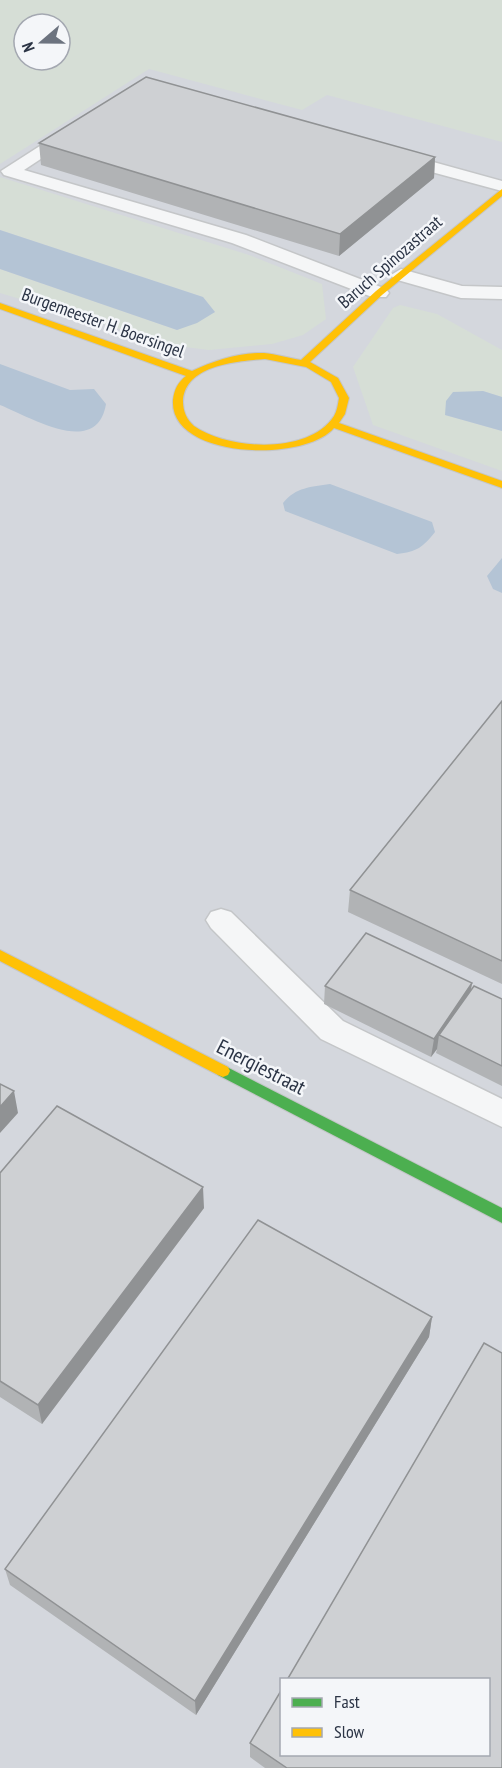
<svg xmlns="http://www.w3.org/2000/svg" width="502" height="1768" viewBox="0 0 502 1768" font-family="'PT Sans Narrow',sans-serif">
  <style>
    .built { fill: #d4d7dd; fill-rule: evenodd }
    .green { fill: #d6ded6; fill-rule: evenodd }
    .water { fill: #b4c4d5 }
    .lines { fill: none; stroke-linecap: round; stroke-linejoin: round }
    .lane-casing { stroke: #c4c6c8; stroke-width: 3 }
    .fast-casing { stroke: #c4c6c8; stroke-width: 2 }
    .slow-casing { stroke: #c4c6c8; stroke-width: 2 }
    .lane { fill: #f5f6f7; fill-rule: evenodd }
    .fast { fill: #4caf50; fill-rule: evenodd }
    .slow { fill: #ffc107; fill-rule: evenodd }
    .wall { fill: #b1b3b5 }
    .shaded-wall { fill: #909294 }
    .building { fill: #ced0d3; stroke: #909294; stroke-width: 1.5 }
    .labels { text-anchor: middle; stroke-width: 5; stroke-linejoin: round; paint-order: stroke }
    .far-street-label { font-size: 18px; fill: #2b3445; stroke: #f4f6f9 }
    .street-label { font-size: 21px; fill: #2b3445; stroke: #f4f6f9 }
  </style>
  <rect width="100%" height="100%" fill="#e6e8ea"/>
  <!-- built -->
  <path class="built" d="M0 0H502V1768H0ZM24 24H60V60H24ZM282 1680H488V1754H282Z"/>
  <!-- green -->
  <path class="green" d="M0 0H502V142L327 95 302 110 149 69 0 164ZM24 24H60V60H24Z
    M0 177 249 255 322 284 326 319 303 335 272 344 209 350 177 346 0 293V269L177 330 215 312 203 297 0 230Z
    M400 305 437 314 502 350V397L483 391 445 415 502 431V471L373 425 353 367 393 308Z"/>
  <!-- water -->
  <path class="water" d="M0 230 203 297 215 312 197 323 177 330 0 269Z
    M0 364 70 390 94 389 106 404C97 458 32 418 0 405Z
    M483 391 502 397V431L445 415 446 401 453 392Z
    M330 484 432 522 435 532C423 547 417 552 397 554L285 511 283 503C296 487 311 487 330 484Z
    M502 558V593L493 589 487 576Z"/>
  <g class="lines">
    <!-- lane casing -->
    <g class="lane-casing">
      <path id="lane" d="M71 126 79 131 77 135 24 170 246 235 386 289 389 293 386 297H372L232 243 4 175 1 171Z
        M397 152 502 181V191L391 161 388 157 391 153Z
        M401 269 462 286 502 287V299L461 298 394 279 391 275Z
        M221 909 231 912 343 1021 502 1099V1127L321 1039 211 928 206 920 211 912Z"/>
    </g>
    <!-- fast casing -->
    <g class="fast-casing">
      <path id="fast" d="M223 1065 502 1208V1223L218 1075 216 1071 218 1067Z"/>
    </g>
    <!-- slow casing -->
    <g class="slow-casing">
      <path id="slow" d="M502 189V196L382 295 310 362 338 378 349 398 345 414 339 423 502 481V488L334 428C304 463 169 459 173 400 174 390 178 382 186 376L0 309V303L192 371C213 361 240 352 264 353 276 354 289 358 301 360L376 291ZM265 359 306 367 331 382 339 398C338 404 337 411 334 416 309 455 228 450 194 426 187 420 183 411 183 402 184 365 237 361 265 359Z
        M0 950 228 1067 230 1071 228 1075 223 1077 218 1075 0 961Z"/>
    </g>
    <!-- lane -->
    <use href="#lane" class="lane"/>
    <!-- fast -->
    <use href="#fast" class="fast"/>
    <!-- slow -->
    <use href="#slow" class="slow"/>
  </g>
  <!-- wall -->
  <path class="wall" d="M39 143 435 157 434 178 339 256 41 165Z
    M502 701V984L348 912 350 890Z
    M472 983 471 989 502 999V1086L436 1053 437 1049 431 1057 324 1004 325 986Z
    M0 1173 204 1208 42 1424 0 1397Z
    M432 1317 429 1337 196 1715 10 1585 5 1569Z
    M250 1743 502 1768H265L250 1757Z"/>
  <!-- shaded-wall -->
  <path class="shaded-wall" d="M435 157 434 178 339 256 340 234Z
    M472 983 469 1001 439 1035 437 1049 431 1057 434 1039Z
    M14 1091 18 1113 0 1133V1107Z
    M203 1187 204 1208 42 1424 38 1405Z
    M432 1317 429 1337 196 1715 195 1701Z"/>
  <!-- building -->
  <path class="building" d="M146 77 435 157 340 234 39 143Z
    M502 701V961L350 890Z
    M366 933 472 983 434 1039 325 986Z
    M474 986 502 999V1066L439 1035Z
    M0 1084 14 1091 0 1107Z
    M57 1106 203 1187 38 1405 0 1381V1173Z
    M258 1220 432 1317 195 1701 5 1569Z
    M484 1343 502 1353V1768H287L250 1743 282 1689V1755H489V1680H287Z"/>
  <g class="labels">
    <!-- far-street labels -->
    <g class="far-street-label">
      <text transform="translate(390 262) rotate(-41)" y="6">Baruch Spinozastraat</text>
      <text transform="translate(103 323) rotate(20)" y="6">Burgemeester H. Boersingel</text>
    </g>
    <!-- street labels -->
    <g class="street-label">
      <text transform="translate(261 1067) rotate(27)" y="7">Energiestraat</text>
    </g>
  </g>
  <!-- legend -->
  <rect x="280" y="1678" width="210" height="78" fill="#f4f6f9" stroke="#a4a8b1" stroke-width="1.5"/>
  <rect x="292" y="1698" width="30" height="9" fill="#4caf50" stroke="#a4a8b1" stroke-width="1.5"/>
  <text x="334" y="1708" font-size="18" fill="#2b3445">Fast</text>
  <rect x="292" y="1728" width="30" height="9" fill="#ffc107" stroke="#a4a8b1" stroke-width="1.5"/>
  <text x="334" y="1738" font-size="18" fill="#2b3445">Slow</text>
  <!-- north arrow -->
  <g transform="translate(42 42) rotate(250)"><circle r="28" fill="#f4f6f9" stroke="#a4a8b1" stroke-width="1.5"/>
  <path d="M0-4.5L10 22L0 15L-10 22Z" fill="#6c737f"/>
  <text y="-9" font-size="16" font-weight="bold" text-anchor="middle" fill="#2b3445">N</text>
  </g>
</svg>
